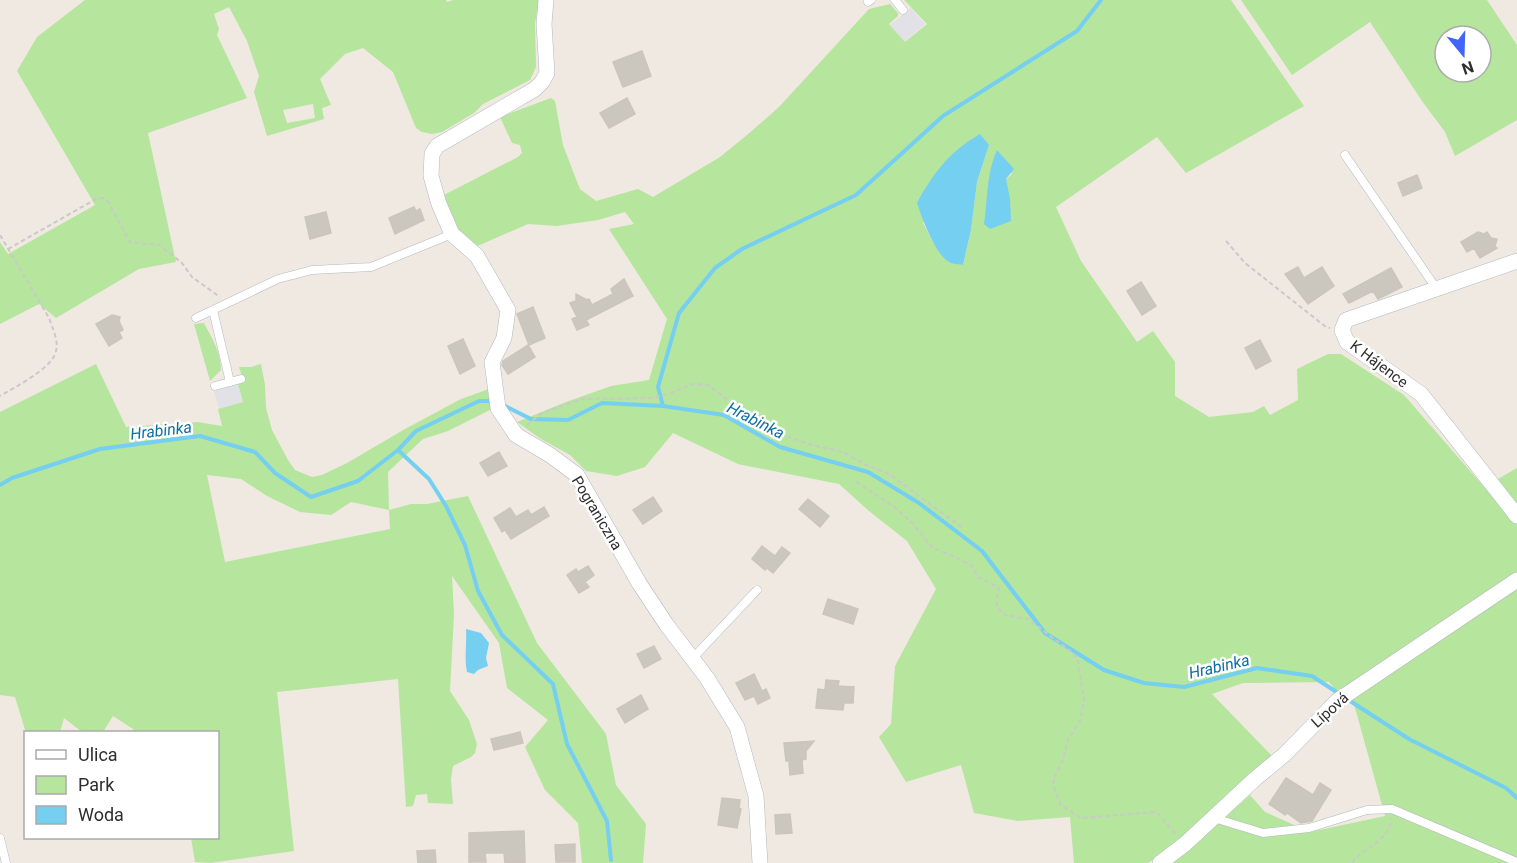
<svg xmlns="http://www.w3.org/2000/svg" width="1517" height="863" viewBox="0 0 1517 863" font-family="Roboto,sans-serif">
  <style>
    .industrial { fill: #e3e1e8 }
    .green { fill: #b6e59e; fill-rule: evenodd }
    .water { fill: #75cff0 }
    .lines { fill: none; stroke-linecap: round; stroke-linejoin: round }
    .stream { stroke: #75cff0; stroke-width: 4 }
    .building { fill: #cbc7bf; stroke: #cbc5ba; stroke-width: 1.5 }
    .lane-casing { stroke: #b4b7c1; stroke-width: 9 }
    .street-casing { stroke: #b4b7c1; stroke-width: 16 }
    .path { stroke: #c9c9c9; stroke-width: 2; stroke-dasharray: 4.5 3; stroke-linecap: butt }
    .lane { stroke: #fff; stroke-width: 8 }
    .street { stroke: #fff; stroke-width: 15 }
    .labels { text-anchor: middle; stroke-width: 5; stroke-linejoin: round; paint-order: stroke }
    .street-label { font-size: 15px; fill: #2e2e2e; stroke: #fff }
    .water-label { font-size: 16px; font-style: italic; fill: #0d6fa3; stroke: #fff }
  </style>
  <rect width="100%" height="100%" fill="#efe9e1"/>
  <!-- industrial -->
  <path class="industrial" d="M911 8 925 24 905 42 890 25Z
    M238 384 243 402 219 409 214 391Z"/>
  <!-- green -->
  <path class="green" d="M85 0H446L447 2 453 0H539L535 23 536 67 530 80 483 104 474 113 442 132 432 134 422 132 416 128 393 72 363 48 345 54 320 79 331 105 322 108 324 119 267 136 254 92 259 76 247 41 229 7 214 14 219 29 217 35 247 98 148 133 176 262 139 269 56 318 39 304 0 324V242L8 254 95 205 17 71 37 37ZM313 104 315 118 287 123 283 110Z
    M904 0H1231L1304 106 1186 173 1157 137 1056 207 1081 261 1137 342 1153 331 1175 362V396L1209 417 1253 412 1264 406 1270 415 1298 400 1297 369 1328 354H1341L1404 395 1484 487 1517 468V863H1173L1250 795 1265 812 1310 832 1385 816 1349 686 1337 692 1329 682 1243 683 1212 694 1272 756 1168 851 1148 863H1074L1070 817 1018 821 974 813 961 765 906 782 879 737 891 724 895 666 936 589 907 541 869 511 839 484 738 464 673 433 645 467 617 476 586 471 570 455 541 439 517 422 566 402 611 386 649 380 667 319 609 229 634 224 625 212 598 220 557 226 528 224 475 247 457 232 440 197 518 157 522 153 520 145 512 143 500 117 551 98 555 101 563 145 576 179 580 189 596 201 638 189 653 197 720 157 747 135 779 107 869 9 890 4 898 13V16L889 24 905 42 927 24ZM989 145 977 182 971 230 963 265 949 262 934 244 923 223ZM997 150 1012 174 1006 179 985 224Z
    M1241 0H1487L1517 45V120L1455 156 1445 132 1422 101 1370 22 1292 75ZM1445 36H1481V72H1445Z
    M204 323C212 338 221 353 221 370L210 381 194 324Z
    M96 364 126 427 198 422 222 426 218 409 243 402 238 384 244 382 239 367H251L261 364 265 385 266 408 272 430 288 460 295 470 312 477 322 475 347 463 405 429 461 399 489 389 492 409 448 431 423 439 388 472 389 510 411 504H427L468 496 537 643 606 734 616 785 646 824 643 863H582L578 823 545 790 525 747 548 720 507 688 499 643 452 576 454 614 450 691 469 720 477 744 475 753 471 757 453 766 451 780 453 804 428 803 427 794 416 795 413 806 406 807 398 679 277 692 294 851 210 863 195 862 191 838H218V732H134L133 729 113 716 103 732H82L64 718 60 732 26 733 15 697 0 695V412ZM207 475 241 479 267 496 300 512 331 515 351 502 389 510 390 529 225 562Z"/>
  <!-- water -->
  <path class="water" d="M980 134 989 145 977 182 971 230 963 265C959 264 952 264 949 262 935 254 922 218 917 203 934 172 949 152 980 134Z
    M997 150 1014 169 1006 179 1010 199 1011 221 990 229 984 224C988 198 986 175 997 150Z
    M466 629 481 633 489 643 486 658 488 666 478 670 474 674 467 672C464 658 467 644 466 629Z"/>
  <g class="lines">
    <!-- stream -->
    <path class="stream" d="M501 404 531 419 568 420 602 403 663 406 724 415 780 447 868 472 919 503 982 551 1045 633 1104 670 1144 683 1184 687 1257 668 1312 676 1341 695
      M663 406 658 387 679 313 715 268 742 249 856 195 943 116 1077 31 1101 0
      M398 450 429 479 446 506 465 545 478 591 502 635 553 684 567 744 607 821 611 860
      M0 485 12 478 100 449 200 436 255 452 275 473 311 497 358 481 398 450 416 431 479 401H495
      M1347 699 1409 739 1506 788 1517 798"/>
  </g>
  <!-- building -->
  <path class="building" d="M642 51 651 76 623 87 613 62Z
    M627 98 635 114 609 128 600 113Z
    M1417 175 1422 188 1403 196 1398 183Z
    M414 207 416 211 420 209 424 220 395 234 389 218Z
    M326 212 331 233 310 239 305 217Z
    M1478 232 1484 234 1487 232 1491 238 1497 239 1495 246 1497 248 1480 258 1474 248 1467 252 1461 242Z
    M1298 267 1304 278 1322 267 1334 286 1308 304 1285 274Z
    M1391 268 1402 287 1378 299 1373 291 1349 303 1343 294Z
    M624 279 633 296 586 320 589 325 577 330 572 319 577 317 570 303 576 301V294L587 300 589 299 592 305 613 294 611 289Z
    M1141 282 1156 306 1142 315 1127 291Z
    M533 307 545 338 529 345 517 314Z
    M112 315 120 317 119 321 123 330 119 332 122 338 109 346 96 324Z
    M463 339 475 366 460 374 448 346Z
    M1260 340 1271 361 1256 369 1245 348Z
    M528 345 535 357 508 374 502 365 503 361Z
    M499 452 507 466 488 476 480 463Z
    M653 497 662 511 643 524 633 510Z
    M808 499 829 516 820 527 799 509Z
    M544 507 549 516 511 539 505 530 502 532 494 518 510 508 516 517 528 510 531 515Z
    M762 546 775 556 782 547 790 553 773 573 767 568 765 570 752 559Z
    M588 566 594 575 585 582 589 587 579 593 567 575 576 569 578 572Z
    M828 599 858 609 853 624 823 614Z
    M654 646 661 659 644 668 637 654Z
    M754 674 762 691 766 689 770 698 758 704 754 696 745 700 736 683Z
    M826 680 839 681 838 686 854 687 853 703H844L843 710 816 708 818 689 825 690Z
    M641 695 648 709 625 723 617 709Z
    M520 732 523 743 494 750 491 739Z
    M814 741 806 751V759L802 760 803 773 790 775 789 761H786L784 743Z
    M1286 778 1313 795 1320 783 1331 790 1312 821 1301 823 1287 813 1285 815 1269 804Z
    M722 798 740 800 739 808 741 809 737 828 718 825Z
    M790 814 792 833 776 834 775 815Z
    M524 831 525 863H505L504 853H485L486 862H469V833Z
    M575 844V862H556L555 845Z
    M435 850 436 863H418L417 851Z"/>
  <g class="lines">
    <!-- lane casing -->
    <g class="lane-casing">
      <path id="lane" d="M895 0 903 10
        M868 2 871 0
        M1345 155 1436 288
        M213 310 230 382
        M196 318 278 279 312 270 371 267 452 234
        M215 386 241 379
        M692 659 757 590
        M1214 818 1263 833 1309 828 1367 810 1392 809 1517 862
        M0 838 6 863"/>
    </g>
    <!-- street casing -->
    <g class="street-casing">
      <path id="street" d="M546 0 544 24 547 73 542 82 535 89 437 146 432 154 431 176 439 204 452 234 477 256 508 310 504 338 492 362 498 408 516 435 550 455 577 475 639 583 666 624 707 678 737 727 756 796 760 863
        M1517 261 1346 320 1342 330 1347 342 1421 394 1517 516
        M1160 863 1185 844 1256 778 1284 755 1337 701 1517 580"/>
    </g>
    <!-- path -->
    <path class="path" d="M0 235 49 318C52 327 59 341 56 351 53 368 15 387 0 396
      M1226 241 1245 263 1326 327 1330 328
      M8 249 96 199 103 198 108 202 130 242 159 245 182 263 192 277 220 297
      M527 425 542 413 582 399 653 398 671 393 693 384 708 385 758 423 772 431 812 445 843 452 864 464 889 474 963 528
      M856 482 893 506 912 523 933 548 953 556 972 566 978 577 999 588 997 597V607L1005 615 1028 619 1074 654 1078 661 1084 700 1080 721 1068 739 1062 762 1053 779 1056 794 1061 805 1081 818 1156 812 1177 835
      M1353 863 1354 859C1368 847 1390 839 1391 818"/>
    <!-- lane -->
    <use href="#lane" class="lane"/>
    <!-- street -->
    <use href="#street" class="street"/>
  </g>
  <g class="labels">
    <!-- street labels -->
    <g class="street-label">
      <text transform="translate(1379 364) rotate(37)" y="5">K Hájence</text>
      <text transform="translate(597 513) rotate(59)" y="5">Pograniczna</text>
      <text transform="translate(1330 710) rotate(-42)" y="5">Lípová</text>
    </g>
    <!-- water labels -->
    <g class="water-label">
      <text transform="translate(756 420) rotate(27)" y="6">Hrabinka</text>
      <text transform="translate(161 430) rotate(-7)" y="6">Hrabinka</text>
      <text transform="translate(1219 666) rotate(-13)" y="6">Hrabinka</text>
    </g>
  </g>
  <!-- legend -->
  <rect x="24" y="731" width="195" height="108" fill="#ffffff" stroke="#ababab" stroke-width="1.5"/>
  <rect x="36" y="750" width="30" height="9" fill="#ffffff" stroke="#ababab" stroke-width="1.5"/>
  <text x="78" y="761" font-size="18" fill="#2e2e2e">Ulica</text>
  <rect x="36" y="776" width="30" height="18" fill="#b6e59e" stroke="#ababab" stroke-width="1.5"/>
  <text x="78" y="791" font-size="18" fill="#2e2e2e">Park</text>
  <rect x="36" y="806" width="30" height="18" fill="#75cff0" stroke="#ababab" stroke-width="1.5"/>
  <text x="78" y="821" font-size="18" fill="#2e2e2e">Woda</text>
  <!-- north arrow -->
  <g transform="translate(1463 54) rotate(161)"><circle r="28" fill="#ffffff" stroke="#ababab" stroke-width="1.5"/>
  <path d="M0-4.5L10 22L0 15L-10 22Z" fill="#4264fb"/>
  <text y="-9" font-size="16" font-weight="bold" text-anchor="middle" fill="#2e2e2e">N</text>
  </g>
</svg>
